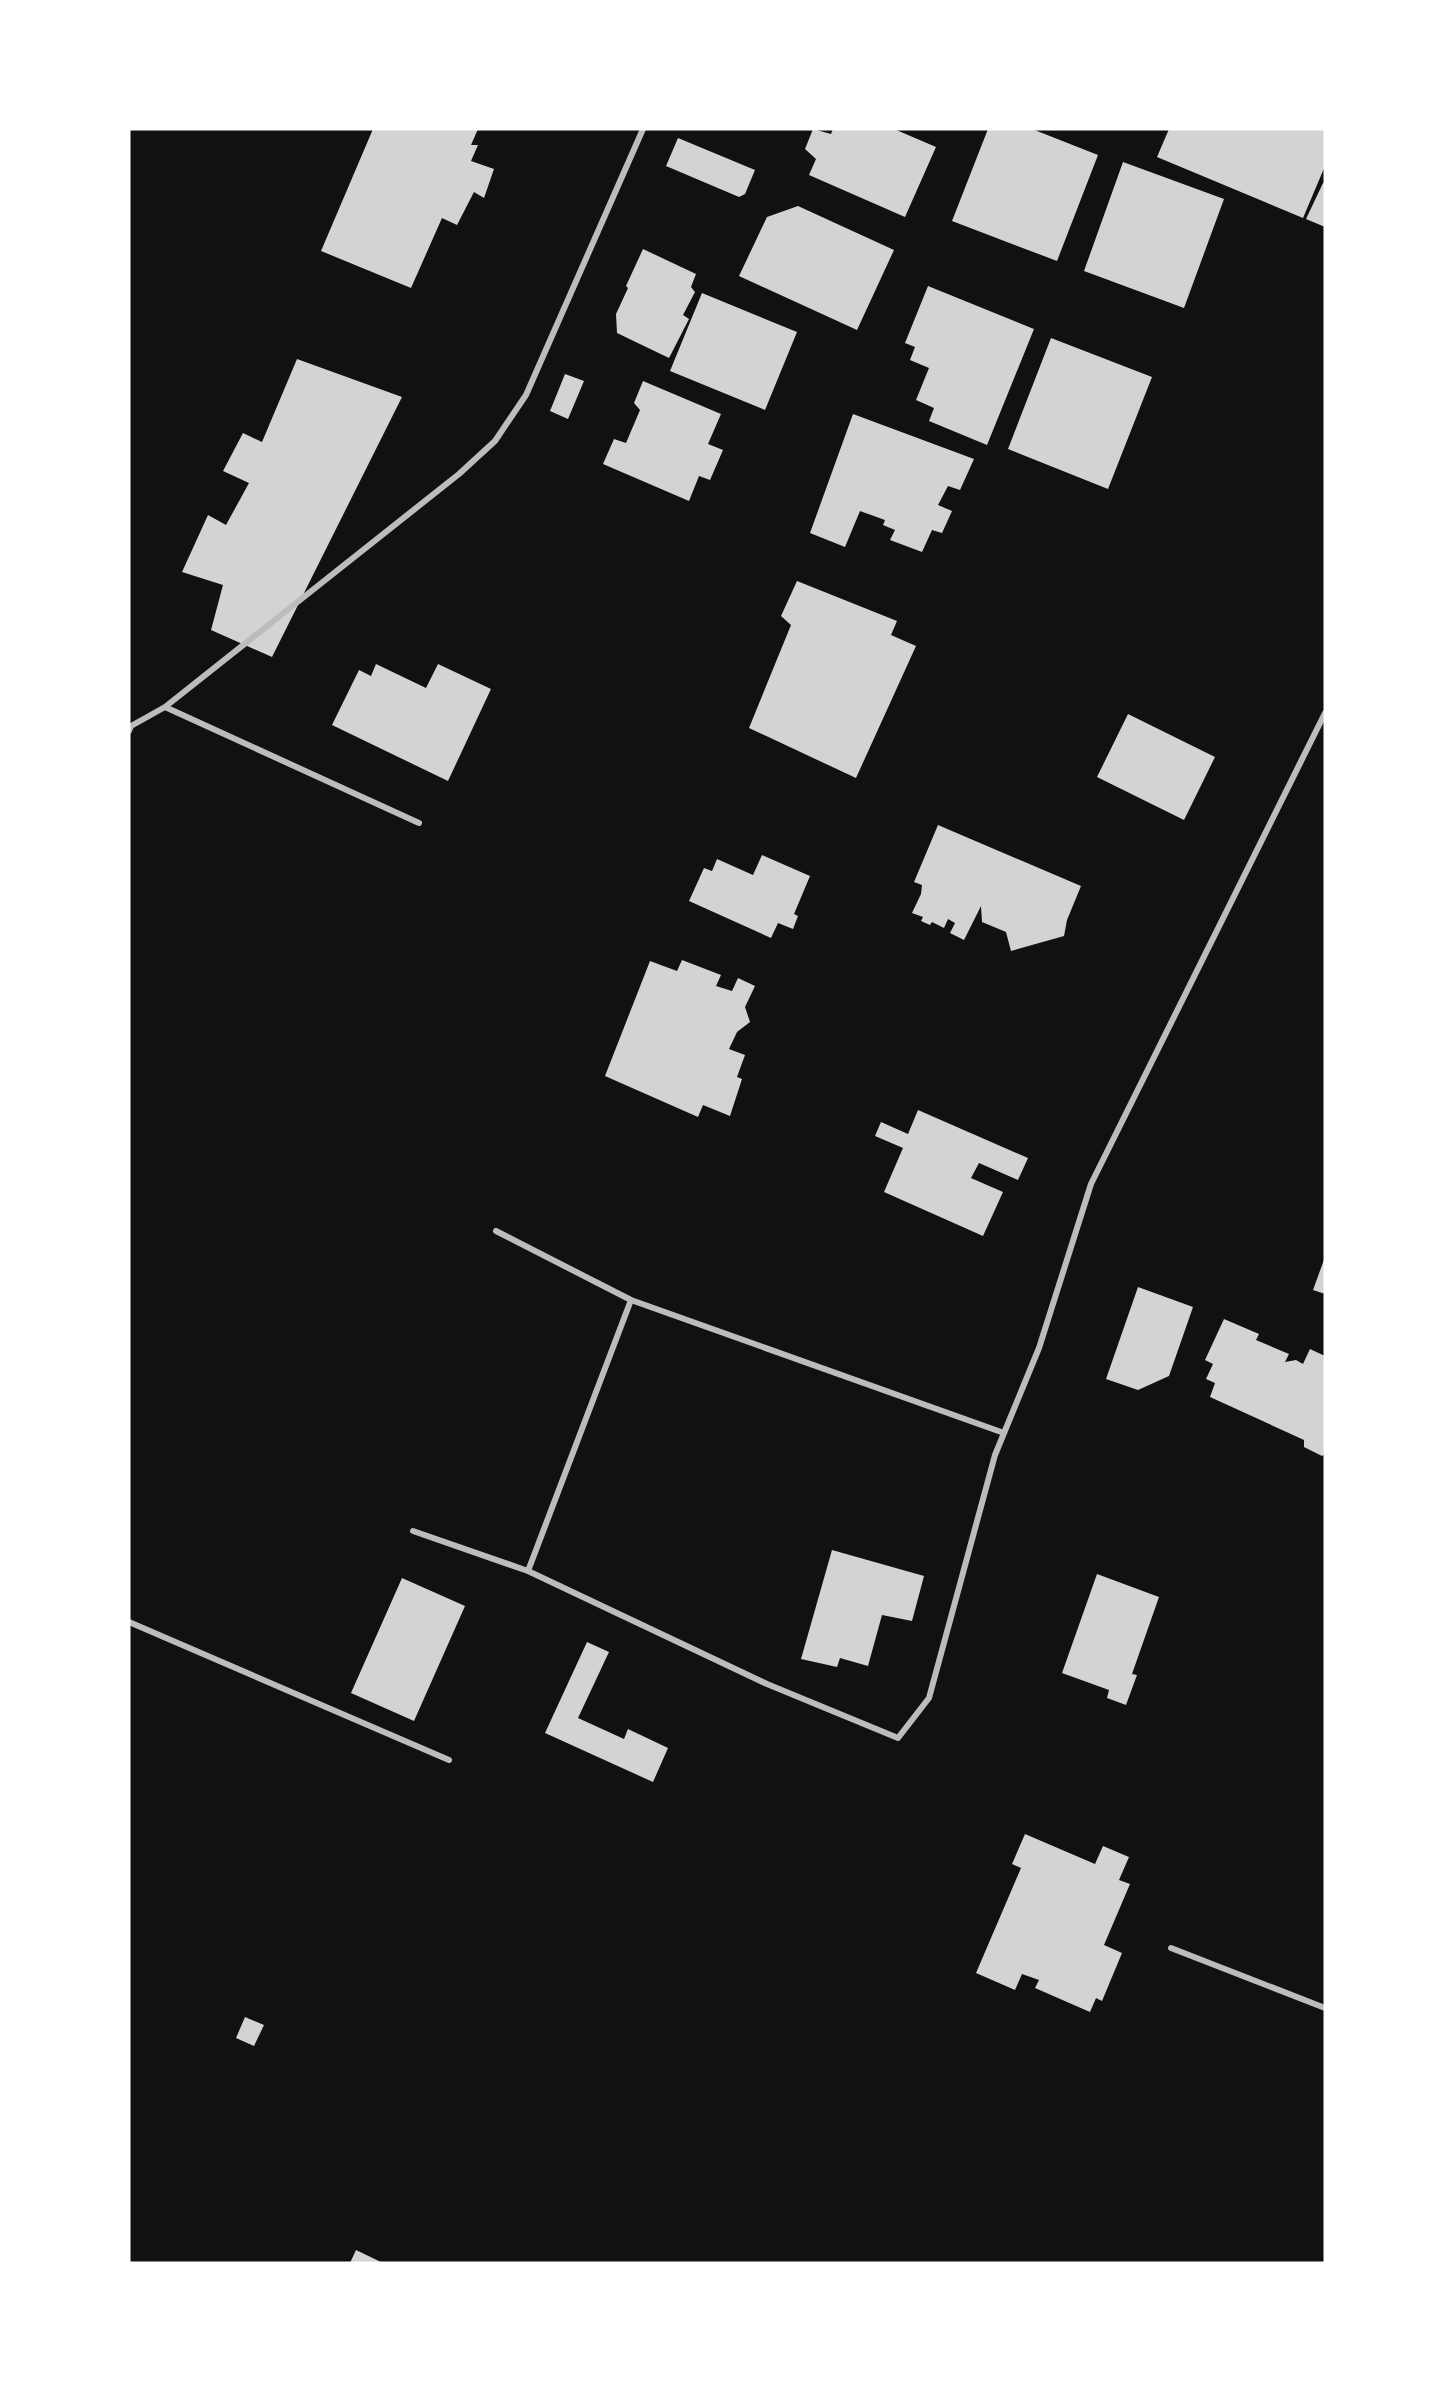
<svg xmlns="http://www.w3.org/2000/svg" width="1454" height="2392" viewBox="0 0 1454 2392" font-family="Barlow,sans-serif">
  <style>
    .building { fill: #d3d3d3 }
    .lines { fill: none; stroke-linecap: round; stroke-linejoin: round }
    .minor { stroke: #bcbcbc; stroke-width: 6 }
  </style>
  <rect width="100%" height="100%" fill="#111"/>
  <!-- building -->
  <path class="building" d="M373 129H478L471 145H478L471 161 494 169 484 198 474 192 457 225 442 218 411 288 321 251Z
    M813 129 831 134 833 129H894L936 147 905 217 809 175 816 159 805 149Z
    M988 129H1032L1098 155 1057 261 952 221Z
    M1169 129H1325V166L1303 218 1157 157Z
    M678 138 755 170 745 194 739 197 666 166Z
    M1123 162 1224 199 1184 308 1084 271Z
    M1323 183H1325V227L1306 219Z
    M798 206 894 250 857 330 739 276 767 217Z
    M643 249 696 274 691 287 695 292 683 315 689 319 669 358 617 333 616 314 628 288 626 286Z
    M928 286 1034 329 987 445 929 421 934 408 916 400 929 368 910 360 915 347 905 343Z
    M702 293 797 332 765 410 670 371Z
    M1051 338 1152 377 1108 489 1008 449Z
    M297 359 402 397 272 657 211 630 223 585 182 572 208 515 226 525 249 483 223 471 243 433 262 442Z
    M565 374 584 381 568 419 550 411Z
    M643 381 721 414 708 444 723 450 710 480 699 476 689 501 603 464 614 439 626 443 640 410 634 403Z
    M853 414 974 459 960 490 948 486 938 505 952 511 942 533 932 530 922 552 890 540 895 530 883 525 885 520 860 511 845 547 810 533Z
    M797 581 897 621 891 635 916 646 856 778 749 728 791 625 781 616Z
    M376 664 426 688 438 664 491 689 448 781 332 725 359 670 371 676Z
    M1128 714 1215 757 1184 820 1097 777Z
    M938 825 1081 886 1067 920 1064 936 1011 951 1006 932 982 922 981 906 964 940 950 933 955 923 948 919 944 928 932 922 930 925 921 921 923 917 912 913 921 894 922 885 914 882Z
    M762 855 810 876 794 914 798 916 793 929 778 923 771 938 689 901 704 868 712 871 717 859 753 875Z
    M682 960 721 975 716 986 732 991 738 978 755 986 745 1007 750 1022 737 1032 729 1049 745 1055 737 1077 742 1079 730 1116 703 1105 698 1117 605 1076 650 961 677 971Z
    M918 1110 1028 1158 1018 1180 979 1163 971 1178 1003 1192 983 1236 884 1192 903 1148 875 1136 881 1122 908 1134Z
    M1325 1257V1294L1313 1290Z
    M1138 1287 1193 1307 1169 1376 1138 1390 1106 1379Z
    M1224 1319 1259 1334 1256 1340 1289 1354 1285 1362 1296 1360 1303 1364 1310 1349 1325 1356V1454L1322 1456 1304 1447V1440L1210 1397 1215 1383 1206 1379 1213 1364 1205 1360Z
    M832 1550 924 1576 912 1621 882 1615 868 1666 840 1658 837 1667 801 1659Z
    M1097 1574 1159 1597 1132 1674 1137 1675 1126 1705 1107 1698 1109 1690 1062 1673Z
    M402 1578 465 1606 414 1721 351 1693Z
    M587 1642 609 1652 578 1718 624 1739 628 1729 668 1748 653 1782 545 1733Z
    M1025 1834 1095 1864 1103 1846 1129 1857 1119 1880 1130 1884 1104 1945 1122 1953 1102 2001 1096 1998 1090 2012 1035 1988 1039 1980 1022 1974 1015 1990 976 1973 1021 1868 1012 1864Z
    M245 2017 264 2025 254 2046 236 2038Z
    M356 2250 383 2263H350Z"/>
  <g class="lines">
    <!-- minor -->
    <path class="minor" d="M165 707 419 823
      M129 731 131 726 165 707 459 474 495 441 526 395 643 129
      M496 1231 631 1300
      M413 1531 528 1571 767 1684 898 1738 929 1698 995 1455 1039 1348 1091 1184 1325 713
      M528 1571 631 1300 1004 1433
      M129 1622 449 1760
      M1171 1948 1325 2008"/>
  </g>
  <!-- border -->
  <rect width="1454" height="2392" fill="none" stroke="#ffffff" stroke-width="261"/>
</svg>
